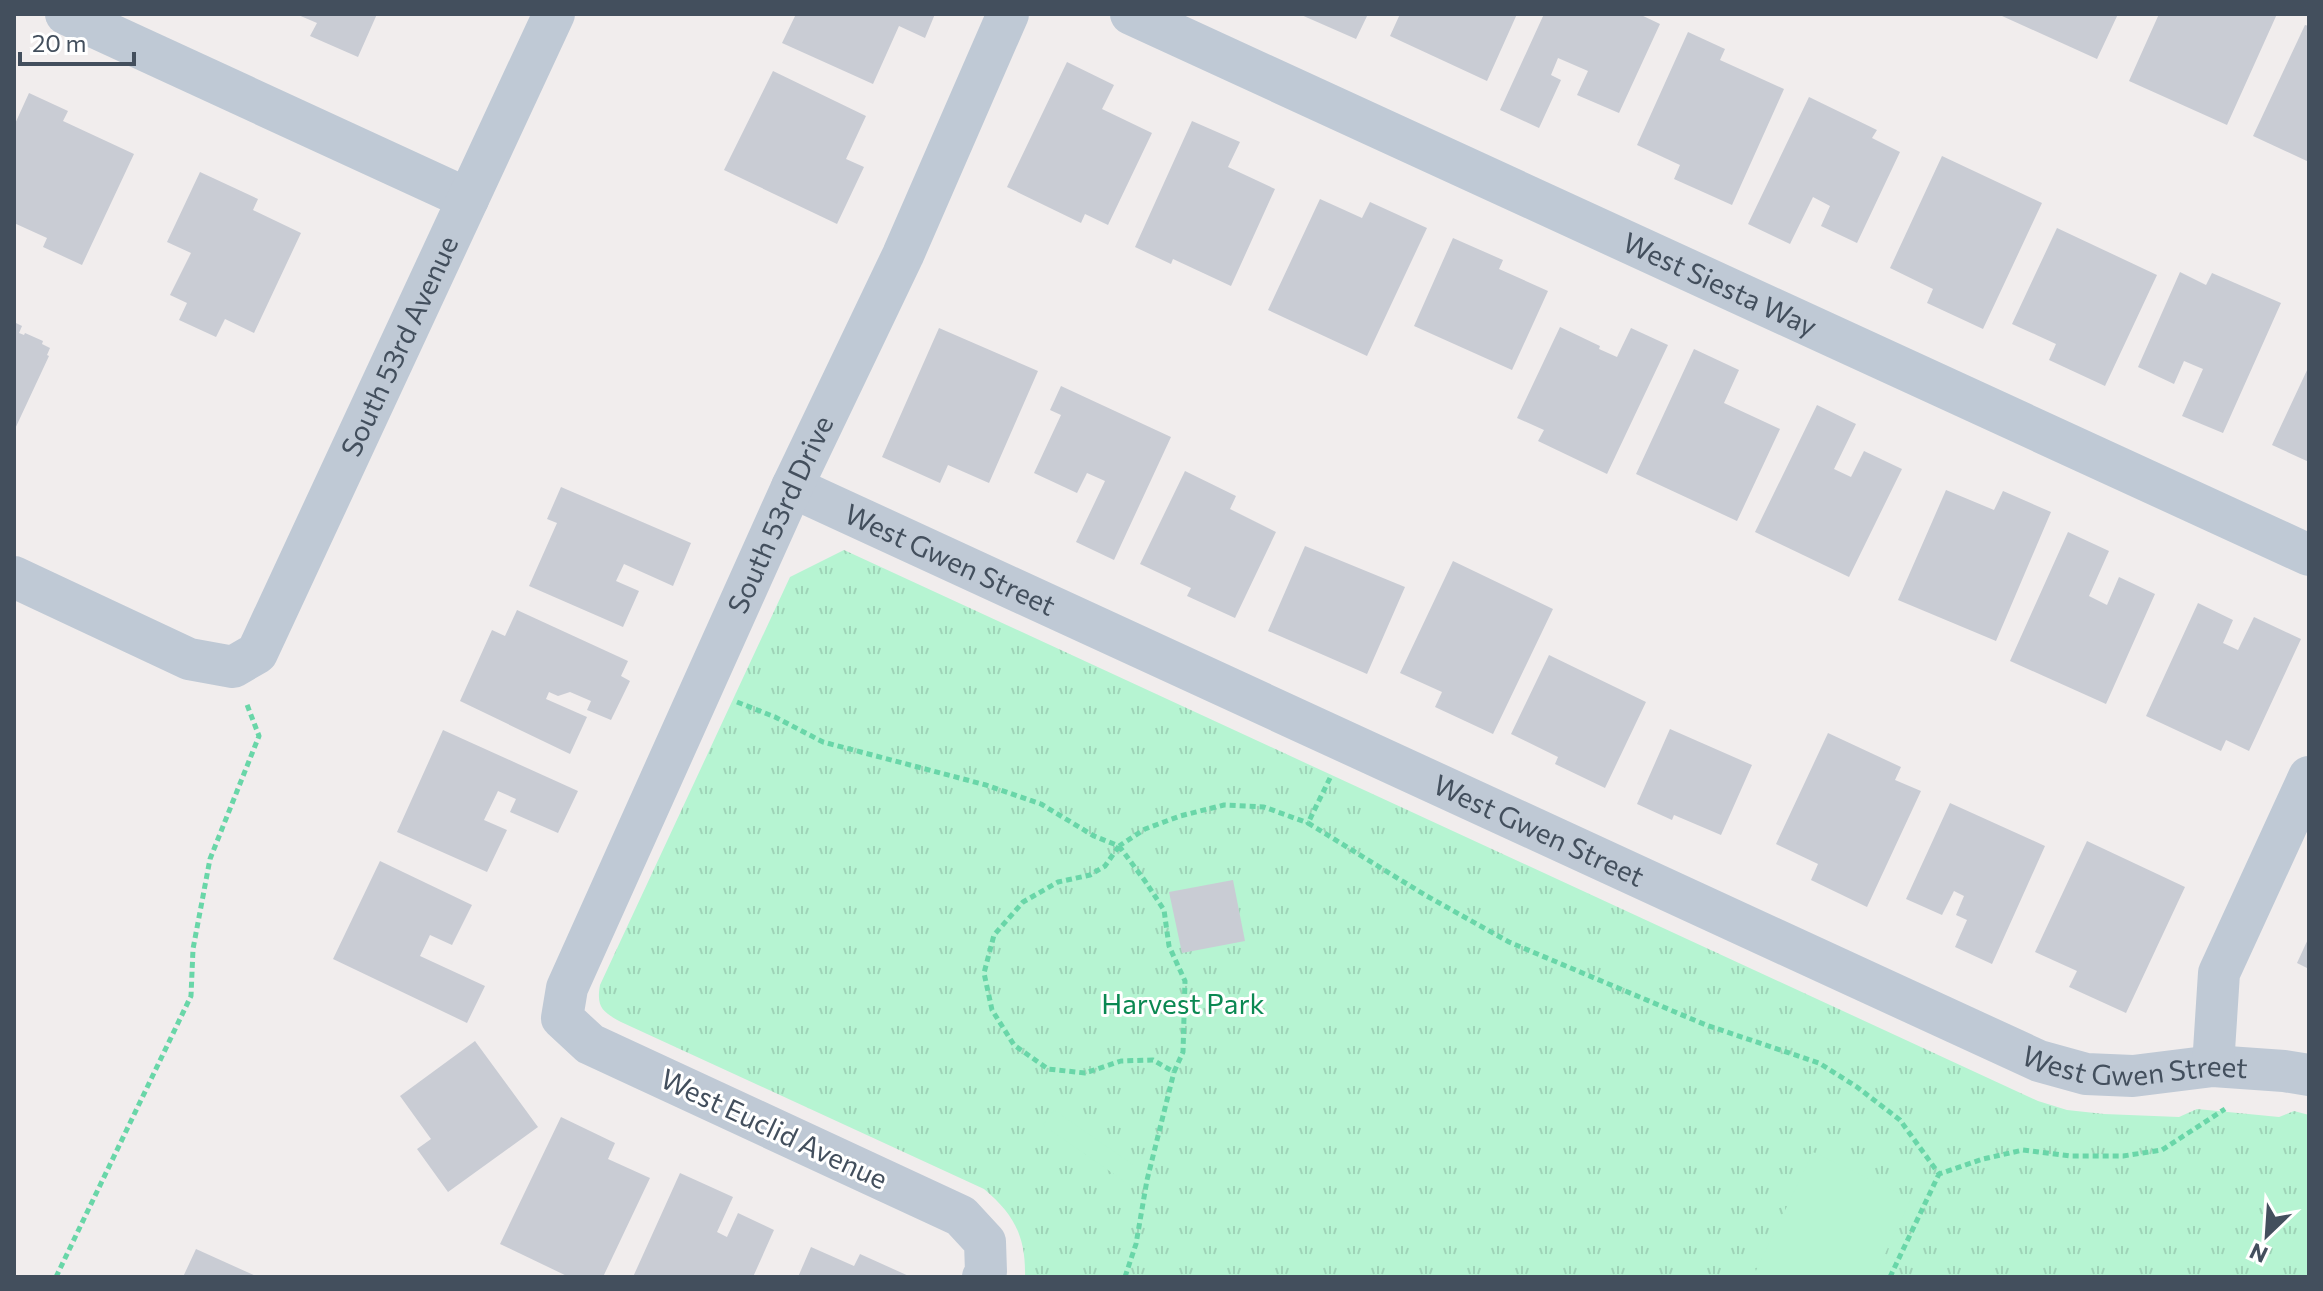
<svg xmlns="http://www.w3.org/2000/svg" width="2323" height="1291" viewBox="0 0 2323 1291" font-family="Commissioner,sans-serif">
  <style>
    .grass { fill: url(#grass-tufts) }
    .garden { fill: #b6f4d2 }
    .building { fill: #c9ccd4 }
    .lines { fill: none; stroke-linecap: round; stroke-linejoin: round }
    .path { stroke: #69d6a8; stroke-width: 5; stroke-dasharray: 6 4; stroke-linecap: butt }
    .minor { stroke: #bfc9d5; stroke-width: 42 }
    .labels { text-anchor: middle; stroke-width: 6; stroke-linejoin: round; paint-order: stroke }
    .street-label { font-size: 28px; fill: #434f5d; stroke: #fff }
    .park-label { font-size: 28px; fill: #0b8852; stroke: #fff }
  </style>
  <defs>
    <pattern id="grass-tufts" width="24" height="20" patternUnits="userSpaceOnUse" patternTransform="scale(2)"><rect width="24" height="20" fill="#b6f4d2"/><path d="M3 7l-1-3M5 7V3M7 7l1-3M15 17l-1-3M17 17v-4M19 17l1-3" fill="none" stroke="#9ed3b7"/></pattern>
  </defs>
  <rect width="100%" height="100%" fill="#f1eded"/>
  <!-- grass -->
  <path class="grass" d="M844 550 2038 1101 2067 1110 2104 1114 2179 1117 2197 1109 2279 1117 2294 1111 2309 1115V1277H1025C1026 1237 1014 1214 984 1189L621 1022C603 1012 596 1008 600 985L790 577Z"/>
  <!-- garden -->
  <path class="garden" d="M1054 1110 1142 1171 1131 1186 1043 1125Z
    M1813 1152 1911 1199 1874 1277H1753Z"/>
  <!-- building -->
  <path class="building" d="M296 14H377L358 57 310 36 317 23Z
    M796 14H935L925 38 899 26 873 84 782 43Z
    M1299 14H1368L1356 39Z
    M1400 14H1517L1487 81 1390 36Z
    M1544 14H1639L1660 24 1619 113 1577 95 1588 71 1558 58 1551 75 1561 80 1539 128 1500 110Z
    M2003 14H2118L2097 59 2002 16Z
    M2159 14H2277L2227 125 2129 81Z
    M2305 25 2309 26V162L2253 136Z
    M1688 32 1725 49 1720 60 1784 89 1732 205 1674 179 1680 165 1637 145Z
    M1067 62 1114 85 1102 109 1152 133 1108 225 1085 214 1081 223 1007 187Z
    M773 71 866 116 846 159 864 167 837 224 724 170Z
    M29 93 68 111 63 121 134 154 82 265 43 247 47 238 14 223V126Z
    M1809 97 1877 130 1872 138 1900 152 1857 243 1821 226 1830 206 1813 197 1790 244 1748 224Z
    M1192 121 1240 142 1228 167 1275 189 1231 286 1173 259 1171 264 1135 247Z
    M1942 156 2042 203 1983 329 1927 303 1933 289 1890 268Z
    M200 172 258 199 253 210 301 233 254 333 225 319 216 337 179 320 187 303 170 295 191 253 167 242Z
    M1320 199 1362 218 1370 202 1427 228 1367 356 1268 310Z
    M2057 228 2157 275 2105 386 2049 360 2056 344 2012 324Z
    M1453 238 1503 260 1499 269 1548 291 1512 370 1414 326Z
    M2180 272 2206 285 2212 273 2281 303 2223 433 2182 416 2203 369 2184 361 2174 384 2138 367Z
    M14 322 22 326 19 333 24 335 25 333 43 341 42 344 50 348 47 355 49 356 14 431Z
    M1560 327 1600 346 1599 349 1617 357 1631 328 1668 345 1607 474 1538 441 1544 430 1517 418Z
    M939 328 1038 371 989 483 948 465 940 483 882 457Z
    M1694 349 1739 370 1724 403 1780 429 1737 521 1636 474Z
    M2309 366V462L2272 445Z
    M1061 386 1171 437 1114 560 1076 542 1105 481 1087 473 1077 493 1034 473 1061 415 1050 410Z
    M1817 405 1856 424 1834 469 1851 477 1864 451 1902 469 1849 577 1755 532Z
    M1185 471 1236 496 1230 509 1276 532 1235 618 1187 596 1191 588 1140 564Z
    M561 487 691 543 673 586 624 564 616 581 639 591 623 627 529 586 557 523 547 519Z
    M1946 490 1994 510 2003 491 2051 512 1996 641 1898 600Z
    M2068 532 2109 551 2089 596 2107 605 2119 577 2155 594 2106 704 2010 661Z
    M1305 546 1405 587 1367 674 1268 631Z
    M1453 561 1553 609 1493 734 1435 707 1442 692 1400 673Z
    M2198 603 2233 620 2223 643 2238 650 2254 617 2301 639 2249 751 2226 740 2221 751 2146 716Z
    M517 610 628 661 621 676 630 681 611 720 587 710 591 701 570 692 558 696 549 692 546 699 587 717 570 754 460 701 492 630 505 636Z
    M1549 655 1646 702 1605 788 1555 764 1558 757 1511 734Z
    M1670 729 1752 765 1721 835 1674 815 1672 820 1637 804Z
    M443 730 578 791 558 833 510 812 516 799 498 791 484 820 507 830 487 872 397 832Z
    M1828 733 1901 767 1895 780 1921 791 1867 907 1811 880 1818 864 1776 844Z
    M1950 803 2045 846 1992 964 1955 947 1967 920 1956 915 1964 896 1954 891 1942 915 1906 899Z
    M2087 841 2185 887 2126 1013 2069 987 2077 971 2035 952Z
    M380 861 472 905 452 945 430 935 420 956 485 986 467 1023 333 959Z
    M1233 880 1245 941 1182 953 1169 892Z
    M2309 937V969L2297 963Z
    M475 1041 538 1127 448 1192 417 1149 431 1139 400 1096Z
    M561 1117 615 1143 608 1159 650 1178 603 1277H569L500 1244Z
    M680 1173 733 1197 717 1232 727 1237 738 1213 774 1230 753 1277H633Z
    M811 1247 854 1266 860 1254 911 1277H798Z
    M196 1249 258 1277H183Z"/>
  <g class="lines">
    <!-- path -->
    <path class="path" d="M737 702 775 717 823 742 986 785 1041 804 1094 836 1119 846 1145 829 1180 816 1224 805 1264 807 1308 823
      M1330 778 1308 823 1425 895 1509 942 1706 1025 1819 1063 1857 1087 1900 1120 1939 1174 1983 1159 2023 1150 2070 1156H2123L2162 1150 2225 1109
      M1119 846 1145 881 1164 910 1169 946 1185 981 1183 1052 1174 1072 1153 1060 1121 1061 1085 1073 1048 1069 1014 1045 992 1010 984 973 994 935 1023 902 1058 882 1090 875 1105 866Z
      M56 1277 191 996 193 949 210 859 259 736 246 702
      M1125 1277 1136 1244 1147 1180 1174 1072
      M1890 1277 1939 1174"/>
    <!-- minor -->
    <g class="minor">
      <path d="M66 14 468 199"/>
      <path id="s1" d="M1131 14 2309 555"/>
      <path id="s2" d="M792 487 2039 1061 2086 1074 2133 1076 2213 1066 2284 1071 2309 1075"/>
      <path id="s3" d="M14 577 189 659 233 667 257 653 554 14"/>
      <path d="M2213 1066 2219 973 2309 777"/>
      <path id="s4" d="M983 1277 986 1272 985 1242 961 1216 590 1044 562 1018 567 988 792 487 903 255 1008 14"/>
    </g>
  </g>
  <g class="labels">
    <!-- street labels -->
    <g class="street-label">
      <text dy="10" stroke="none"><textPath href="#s1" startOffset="648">West Siesta Way</textPath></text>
      <text dy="10" stroke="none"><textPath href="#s3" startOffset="604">South 53rd Avenue</textPath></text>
      <text dy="10" stroke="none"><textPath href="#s4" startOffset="1068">South 53rd Drive</textPath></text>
      <text dy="10" stroke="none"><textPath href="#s2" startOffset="174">West Gwen Street</textPath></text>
      <text dy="10" stroke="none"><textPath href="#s2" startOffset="822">West Gwen Street</textPath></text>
      <text dy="10" stroke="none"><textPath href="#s2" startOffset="1470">West Gwen Street</textPath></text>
      <text transform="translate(774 1129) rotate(25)" y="10">West Euclid Avenue</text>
    </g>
    <!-- park labels -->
    <g class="park-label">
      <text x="1183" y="1014">Harvest Park</text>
    </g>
  </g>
  <!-- border -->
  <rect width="2323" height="1291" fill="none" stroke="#434f5d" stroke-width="32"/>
  <!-- north arrow -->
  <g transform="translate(2267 1235) rotate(205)" stroke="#ffffff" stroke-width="6" paint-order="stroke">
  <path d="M0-6L14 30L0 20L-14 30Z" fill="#434f5d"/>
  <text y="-12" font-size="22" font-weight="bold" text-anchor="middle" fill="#434f5d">N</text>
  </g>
  <!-- scale -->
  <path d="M20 52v12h114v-12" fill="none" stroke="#434f5d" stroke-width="4"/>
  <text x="32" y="52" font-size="24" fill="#434f5d" stroke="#ffffff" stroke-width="6" paint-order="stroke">20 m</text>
</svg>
